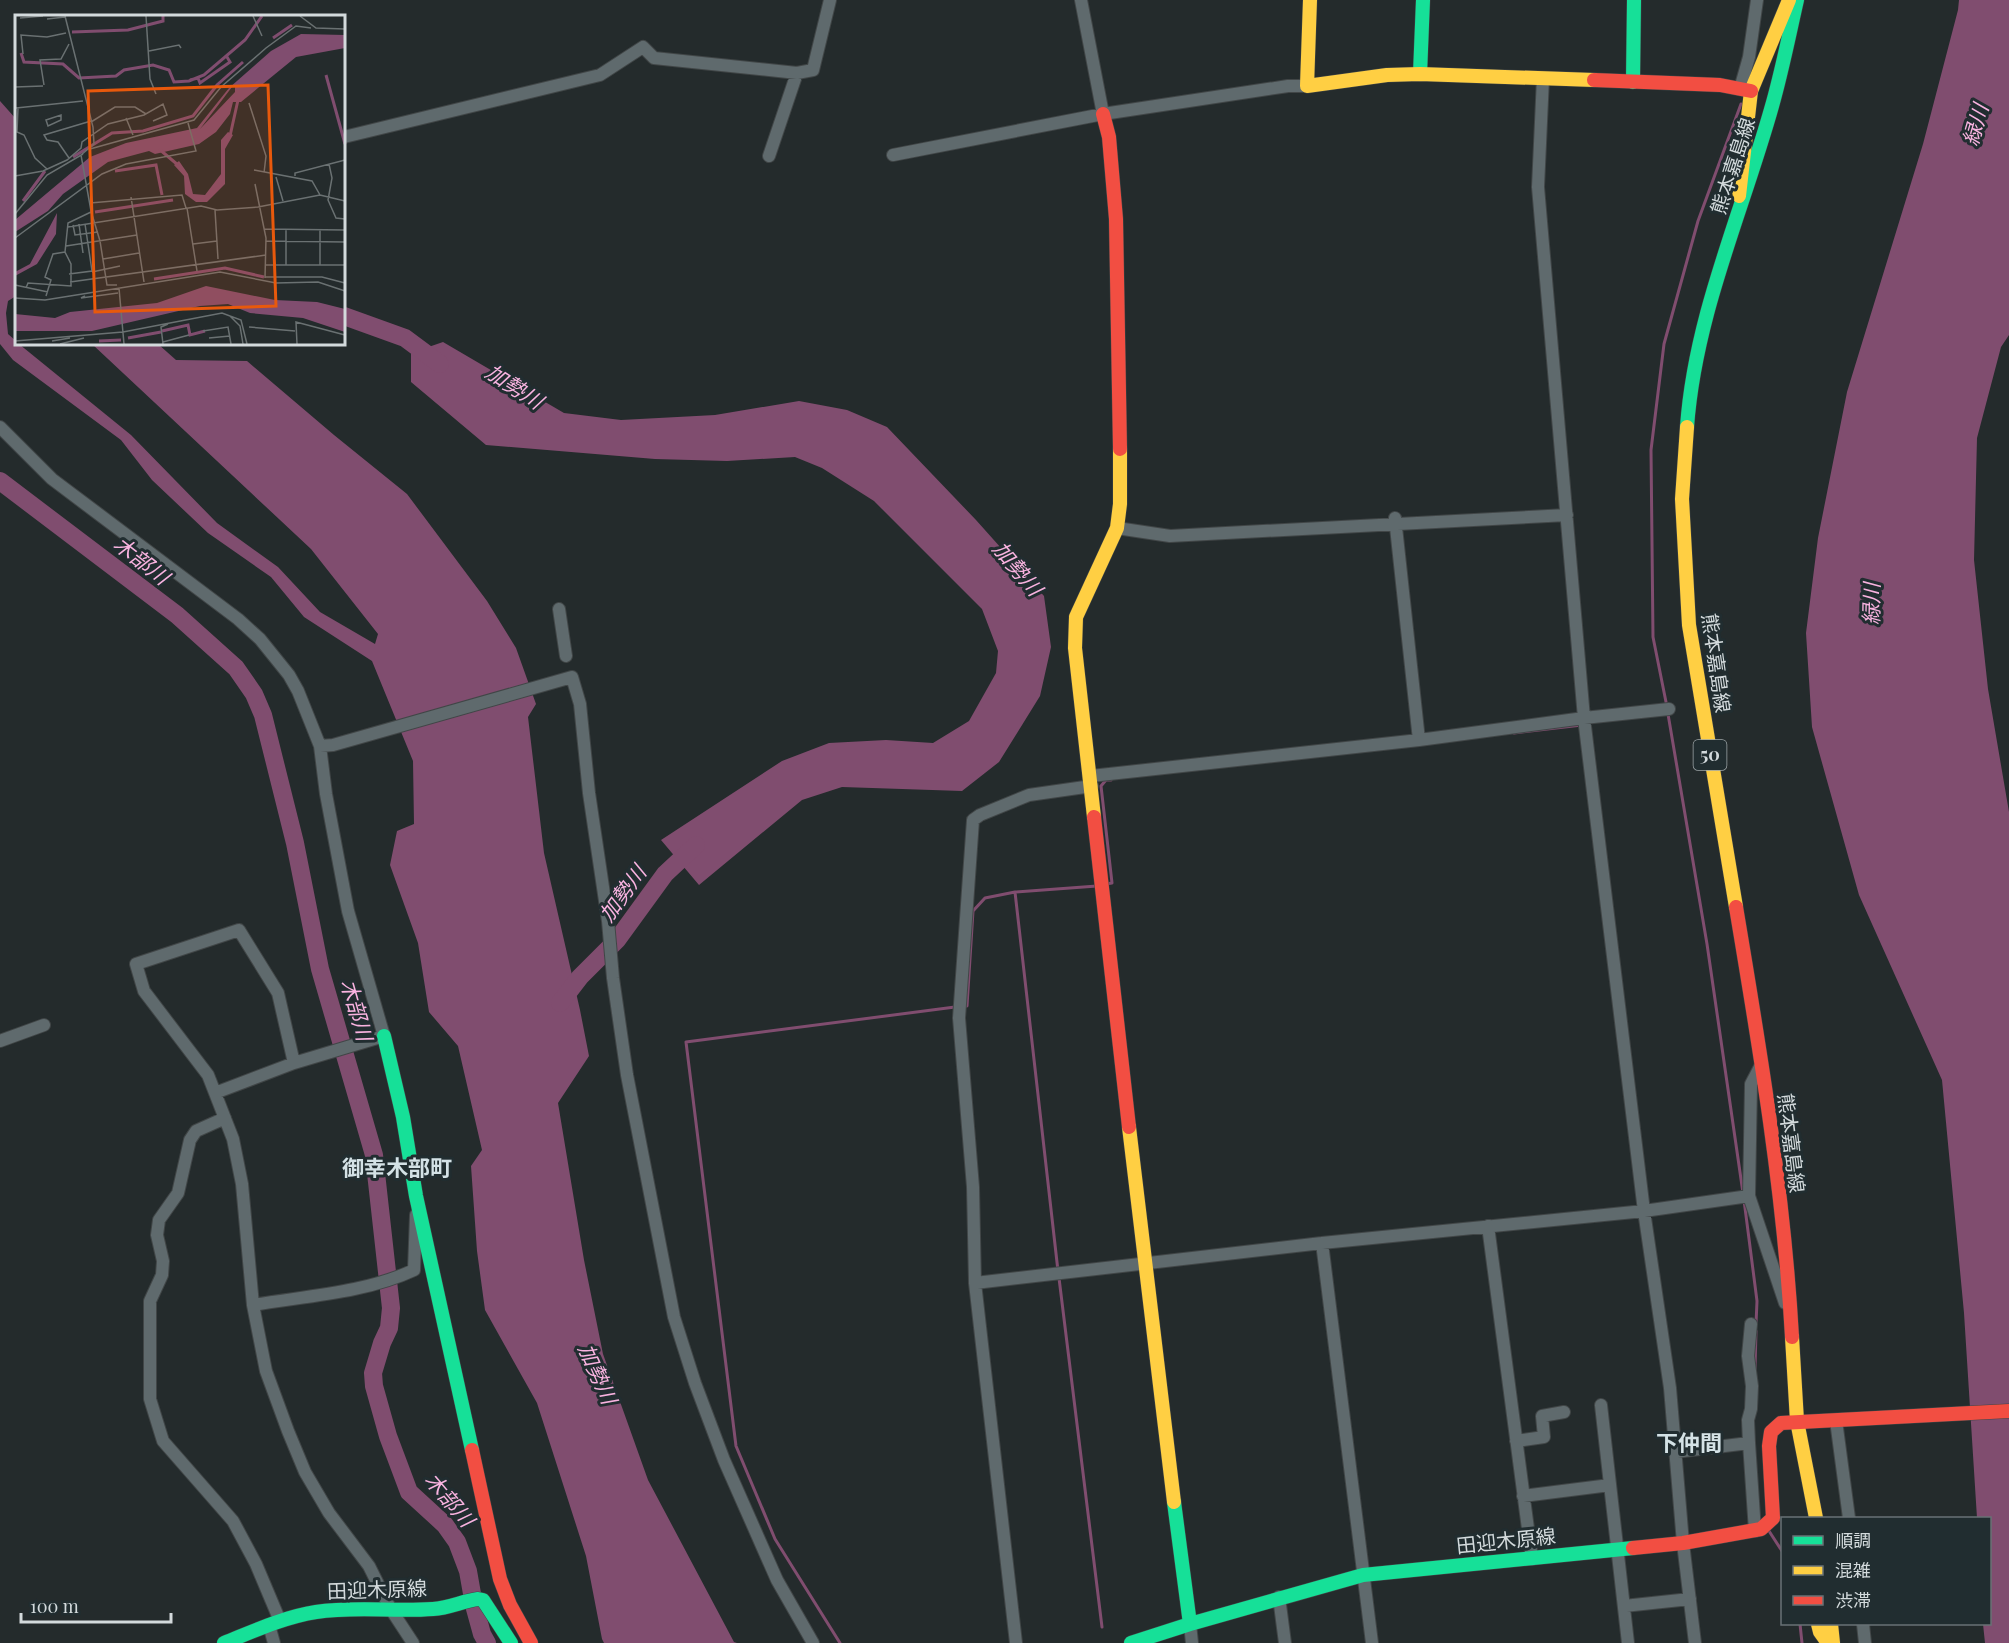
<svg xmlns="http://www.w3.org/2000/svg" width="2009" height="1643" viewBox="0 0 2009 1643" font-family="'Playfair Display','Noto Sans JP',serif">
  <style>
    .water { fill: #804d6f }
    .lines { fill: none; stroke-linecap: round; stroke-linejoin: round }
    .stream { stroke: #804d6f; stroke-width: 3 }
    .river { stroke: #804d6f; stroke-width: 18 }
    .street-casing { stroke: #414647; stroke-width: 14 }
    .fast-casing { stroke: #414647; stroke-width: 15 }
    .slow-casing { stroke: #414647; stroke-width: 15 }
    .jam-casing { stroke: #414647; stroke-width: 15 }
    .street { stroke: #5f6a6d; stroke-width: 12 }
    .fast { stroke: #16e098; stroke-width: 14 }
    .slow { stroke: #ffcf43; stroke-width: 14 }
    .jam { stroke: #f24e42; stroke-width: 14 }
    .labels { text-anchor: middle; stroke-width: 6; stroke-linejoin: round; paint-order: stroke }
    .shield { fill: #212d30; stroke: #9ea6a8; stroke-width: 1.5 }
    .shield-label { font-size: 18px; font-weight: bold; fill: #d3dadc }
    .street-label { font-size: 20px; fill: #d3dadc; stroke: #212d30 }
    .water-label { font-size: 21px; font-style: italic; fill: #f9b3e0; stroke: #212d30 }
    .quarter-label { font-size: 22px; font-weight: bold; fill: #d4e2e6; stroke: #212d30 }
    .inset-river { fill: none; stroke: #804d6f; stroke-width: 3 }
    .inset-road { fill: none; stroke: #6a7172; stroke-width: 1.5 }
    .view { fill: #e8590c; fill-opacity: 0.15; stroke: #e8590c; stroke-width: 3 }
    .inset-edge { fill: none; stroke: #d3dadc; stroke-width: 3 }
  </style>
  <rect width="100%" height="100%" fill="#242b2c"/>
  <!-- water -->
  <path class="water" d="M1959 0H2009V335L2001 347 1977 438 1974 560 1988 689 2009 812V1643H1985L1983 1624H1990V1518H1977L1964 1313 1942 1080 1859 895 1812 727 1806 633 1818 538 1847 392 1923 144 1958 10Z
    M0 101 16 119V296L8 301 6 313 8 334 16 341V344H19L131 435 217 523 278 567 320 612 375 644 378 634 311 549 92 344H158L176 360 247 361 334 435 407 494 487 601 516 648 536 704 528 717 544 853 580 1010 589 1056 558 1103 584 1260 603 1354 648 1480 734 1642 737 1643H604L602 1639 586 1556 537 1403 485 1310 477 1251 471 1166 482 1150 458 1046 429 1012 418 943 390 865 397 831 414 824 413 761 372 661 304 617 271 577 208 533 152 480 121 440 13 360 0 344Z
    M443 342 564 413 621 420 715 415 799 401 847 410 887 427 976 520 1044 596 1051 647 1040 696 999 762 962 791 842 787 802 800 699 885 661 840 782 761 829 743 886 740 933 743 969 721 996 673 998 651 982 609 874 501 822 468 795 457 727 461 655 459 486 445 411 382V353Z"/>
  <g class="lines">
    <!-- stream -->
    <path class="stream" d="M1667 707 1653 637 1651 450 1664 344 1698 221 1741 104
      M1668 714 1707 944 1743 1193
      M1514 733 1582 725
      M1106 884 1112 883 1101 786 1106 780H1111
      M1015 892 1058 1271
      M964 1006H967L973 911 985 898 1015 892 1097 886
      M1744 1200 1757 1301 1756 1324
      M1059 1278 1102 1627
      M1755 1369 1756 1331
      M1769 1531 1782 1551
      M1800 1624 1802 1643
      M840 1643 775 1539 736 1446 686 1042 955 1007"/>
    <!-- river -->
    <path class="river" d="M344 316 405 338 440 364
      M0 481 177 615 236 668 254 694 263 715 295 843 320 969 374 1155 391 1308 389 1328 382 1343 373 1373 374 1386 388 1436 409 1492 445 1525 457 1542 468 1571 474 1605 482 1634 487 1643
      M560 1003 580 977 617 940 665 874 696 845"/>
    <!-- street casing -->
    <g class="street-casing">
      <path id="street" d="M1081 0 1103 114
        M1543 78 1538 187 1584 718 1644 1211 1670 1388 1683 1543 1695 1643
        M1740 89 1749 57 1757 0
        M344 137 600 75 643 47 654 58 797 73 813 70 830 0
        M893 155 1103 114 1288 86H1307
        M769 156 797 73
        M0 427 52 479 238 619 260 639 289 675 298 691 320 746 326 794 348 911 384 1036 294 1063 215 1093
        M1395 518 1419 740
        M1117 528 1170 536 1567 515
        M559 609 566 656
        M320 746 333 745 572 677 580 704 589 793 608 921 613 978 627 1075 674 1317 695 1383 724 1460 777 1580 813 1643
        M1091 776 1419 740 1584 718 1669 709
        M0 1041 44 1025
        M294 1063 278 993 239 930 136 964 144 991 208 1075 233 1139 242 1184 253 1305 266 1371 288 1431 305 1472 329 1513 369 1566 390 1608 413 1643
        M1761 1065 1751 1084 1749 1196 1785 1303
        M225 1118 196 1131 190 1140 178 1193 159 1220 157 1235 163 1261 162 1275 150 1301V1399L163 1441 233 1521 256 1564 280 1621
        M1488 1226 1532 1559
        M1322 1243 1372 1643
        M975 1283 1322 1243 1644 1211 1749 1196
        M253 1305C306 1296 365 1293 414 1270L416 1215
        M1601 1405 1628 1643
        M1837 1428 1849 1518
        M1516 1441 1544 1437 1542 1416 1564 1412
        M1749 1443 1748 1420 1751 1409 1752 1386 1748 1356 1751 1324
        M1675 1452 1749 1443 1755 1531
        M1523 1496 1610 1485
        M1279 1597 1285 1643
        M1624 1606 1690 1599
        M1190 1624 1192 1643
        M1863 1624 1865 1643
        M269 1625 274 1643
        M1016 1643 975 1283 973 1187 959 1018 973 820 980 815 1029 795 1092 786"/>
    </g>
    <!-- fast casing -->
    <g class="fast-casing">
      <path id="fast" d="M1420 74 1423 0
        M1633 82 1634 0
        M1687 427C1695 315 1742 213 1772 106 1782 71 1789 35 1797 0
        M384 1036 403 1117 416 1196 472 1450
        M1174 1502 1190 1624
        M224 1643C254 1631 284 1617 316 1612 355 1606 394 1612 433 1609 449 1608 463 1601 478 1599L483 1600 511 1643
        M1131 1643 1190 1624 1363 1575 1633 1548"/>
    </g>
    <!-- slow casing -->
    <g class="slow-casing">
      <path id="slow" d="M1310 0 1307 86 1387 75 1420 74 1594 80
        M1739 196 1751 91 1789 0
        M1687 427 1682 499 1689 625 1736 907
        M1094 817 1075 648 1076 617 1117 528 1120 504V449
        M1129 1127 1174 1502
        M1792 1337 1797 1421 1816 1518
        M1818 1624 1820 1632 1828 1643
        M1831 1624 1833 1643"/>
    </g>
    <!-- jam casing -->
    <g class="jam-casing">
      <path id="jam" d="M1594 80 1720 85 1751 91
        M1103 114 1109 137 1116 219 1120 449
        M1094 817 1129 1127
        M1736 907C1760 1050 1784 1193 1792 1337
        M472 1450 500 1579 510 1605 531 1643
        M1633 1548 1683 1543 1761 1529 1773 1518 1769 1446 1771 1432 1781 1423 2009 1411"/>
    </g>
    <!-- street -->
    <use href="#street" class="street"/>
    <!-- fast -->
    <use href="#fast" class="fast"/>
    <!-- slow -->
    <use href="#slow" class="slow"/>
    <!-- jam -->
    <use href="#jam" class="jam"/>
  </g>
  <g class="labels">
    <!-- shield labels -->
    <rect class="shield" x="1693.5" y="740" width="33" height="30" rx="4.5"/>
    <g class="shield-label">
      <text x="1710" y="761">50</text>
    </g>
    <!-- street labels -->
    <g class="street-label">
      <text transform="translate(1733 166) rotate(-72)" y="7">熊本嘉島線</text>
      <text transform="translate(1716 663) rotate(82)" y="7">熊本嘉島線</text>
      <text transform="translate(1791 1143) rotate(83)" y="7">熊本嘉島線</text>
      <text transform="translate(1506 1541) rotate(-6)" y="7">田迎木原線</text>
      <text transform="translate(377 1590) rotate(-2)" y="7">田迎木原線</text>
    </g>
    <!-- water labels -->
    <g class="water-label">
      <text transform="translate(1976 125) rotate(-74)" y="7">緑川</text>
      <text transform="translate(514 387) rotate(33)" y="7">加勢川</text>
      <text transform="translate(141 561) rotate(38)" y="7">木部川</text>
      <text transform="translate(1017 569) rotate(50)" y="7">加勢川</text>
      <text transform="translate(1872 604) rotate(-89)" y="7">緑川</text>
      <text transform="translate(623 894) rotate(-54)" y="7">加勢川</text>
      <text transform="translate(356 1010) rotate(74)" y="7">木部川</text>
      <text transform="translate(597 1374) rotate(66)" y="7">加勢川</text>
      <text transform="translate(449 1500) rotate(50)" y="7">木部川</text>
    </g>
    <!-- quarter labels -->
    <g class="quarter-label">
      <text x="397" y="1176">御幸木部町</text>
      <text x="1689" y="1451">下仲間</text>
    </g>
  </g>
  <!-- overview -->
  <g transform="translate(15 15)">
    <rect width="330" height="330" fill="#242b2c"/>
    <path d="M286 19 330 20V33L281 42 226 87H218L215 99 201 117 184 129 140 139 134 136 93 147 48 179 33 196 0 217V205L75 142 111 128 182 113 214 73 256 36ZM217 72H220V77L185 114ZM213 117 218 120 210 134V169L192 187H181L170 179 169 161 159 150 164 146 173 159 178 179 190 180 206 159V125ZM42 198 41 219 22 249 0 261V257L15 249ZM191 271 260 285 302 287 330 294V317L288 303 235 298 213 289 185 291 77 316H0V299L40 303 55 297 142 288Z" fill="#804d6f" fill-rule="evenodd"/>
    <path class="inset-river" d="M57 17 113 15 148 6V1M258 23 277 10M6 38 9 47 48 49 64 63 101 61 109 55 138 50 154 55 159 67 174 66 189 60 230 25 247 1M311 60 330 129M175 65 183 63 185 68 215 47 212 42M215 121 223 85M144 134 163 150M58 142 97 118 128 116 178 101 202 70 228 47M100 156 141 150 147 180M8 186 30 156M80 197 158 185M139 264 210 253 249 262M147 316 173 310 175 320 190 316M113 323 146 317M84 326 106 325"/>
    <path class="inset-road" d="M50 1 78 112 79 129 66 140 76 196 85 226 92 270H102M131 1 135 64 141 79M238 1 247 21M285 1 301 13 330 14M5 3 28 1M32 4 50 2M134 36 164 30 166 33M8 39 6 20 32 22 51 18M29 70 25 45 46 44 54 29M0 72 28 71M234 88 251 141 249 158M1 93 68 86M3 93 2 117 9 120 20 143 32 154M46 100V105L33 111 31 105ZM111 103 118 120M76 107 100 92H120L131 99M75 134 179 105 206 72 251 33 281 11 296 13M54 143 43 127 32 125 29 120 76 106M314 149 317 163 313 185 321 203 330 204M239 155 297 166 305 180M0 161 28 156 52 145 66 133 67 127 93 109 129 100 148 89 152 100 138 106M280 161V158L330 145M261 162 268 186M240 169 251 223 250 263M116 182 129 267M75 188 167 180 171 193M172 193 182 256M200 195 203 244M0 199 32 160 68 139M64 209 68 238M58 210 60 220 83 217M53 212 186 191 202 195 243 192 305 180 330 186M249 214 330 215M271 214V250M305 214V250M0 223 87 159 111 149 181 136 173 108M251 226 330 227M178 229 202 226M51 231 122 220M88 244 124 238M251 250H330M77 257 105 251M54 259 77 256 70 209M250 262H307L330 268M55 267 251 240M0 270 33 277M11 273 13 268 56 271V249L50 237 53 208 76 197M104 273 109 329M31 281 36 265 30 262 38 239 50 237M70 281 66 283 103 278M0 283 30 285 205 257 261 268 303 267 330 276M215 301 225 311 228 329M234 312 280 316M188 316 213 312 216 329M194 323 215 321M0 326 108 317 207 298 226 305 232 329M37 326 55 323M148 327 174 320M45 329 69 323M148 329 146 312 153 309M282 329 281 307 330 320"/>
    <path class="view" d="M253 70 261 291 80 297 73 76Z"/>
    <rect width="330" height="330" class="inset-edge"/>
  </g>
  <!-- legend -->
  <rect x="1781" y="1517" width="210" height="108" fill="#212d30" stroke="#687275" stroke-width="1.5"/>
  <rect x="1793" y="1536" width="30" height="9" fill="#16e098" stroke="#687275" stroke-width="1.5"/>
  <text x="1835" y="1547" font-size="18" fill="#d3dadc">順調</text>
  <rect x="1793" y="1566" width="30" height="9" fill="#ffcf43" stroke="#687275" stroke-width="1.5"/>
  <text x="1835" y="1577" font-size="18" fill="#d3dadc">混雑</text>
  <rect x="1793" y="1596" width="30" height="9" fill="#f24e42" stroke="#687275" stroke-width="1.5"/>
  <text x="1835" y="1607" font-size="18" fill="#d3dadc">渋滞</text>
  <!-- scale -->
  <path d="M21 1613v9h150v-9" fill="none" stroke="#d3dadc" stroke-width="3"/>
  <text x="30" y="1613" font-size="18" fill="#d3dadc" stroke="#212d30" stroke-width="4.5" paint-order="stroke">100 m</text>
</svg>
